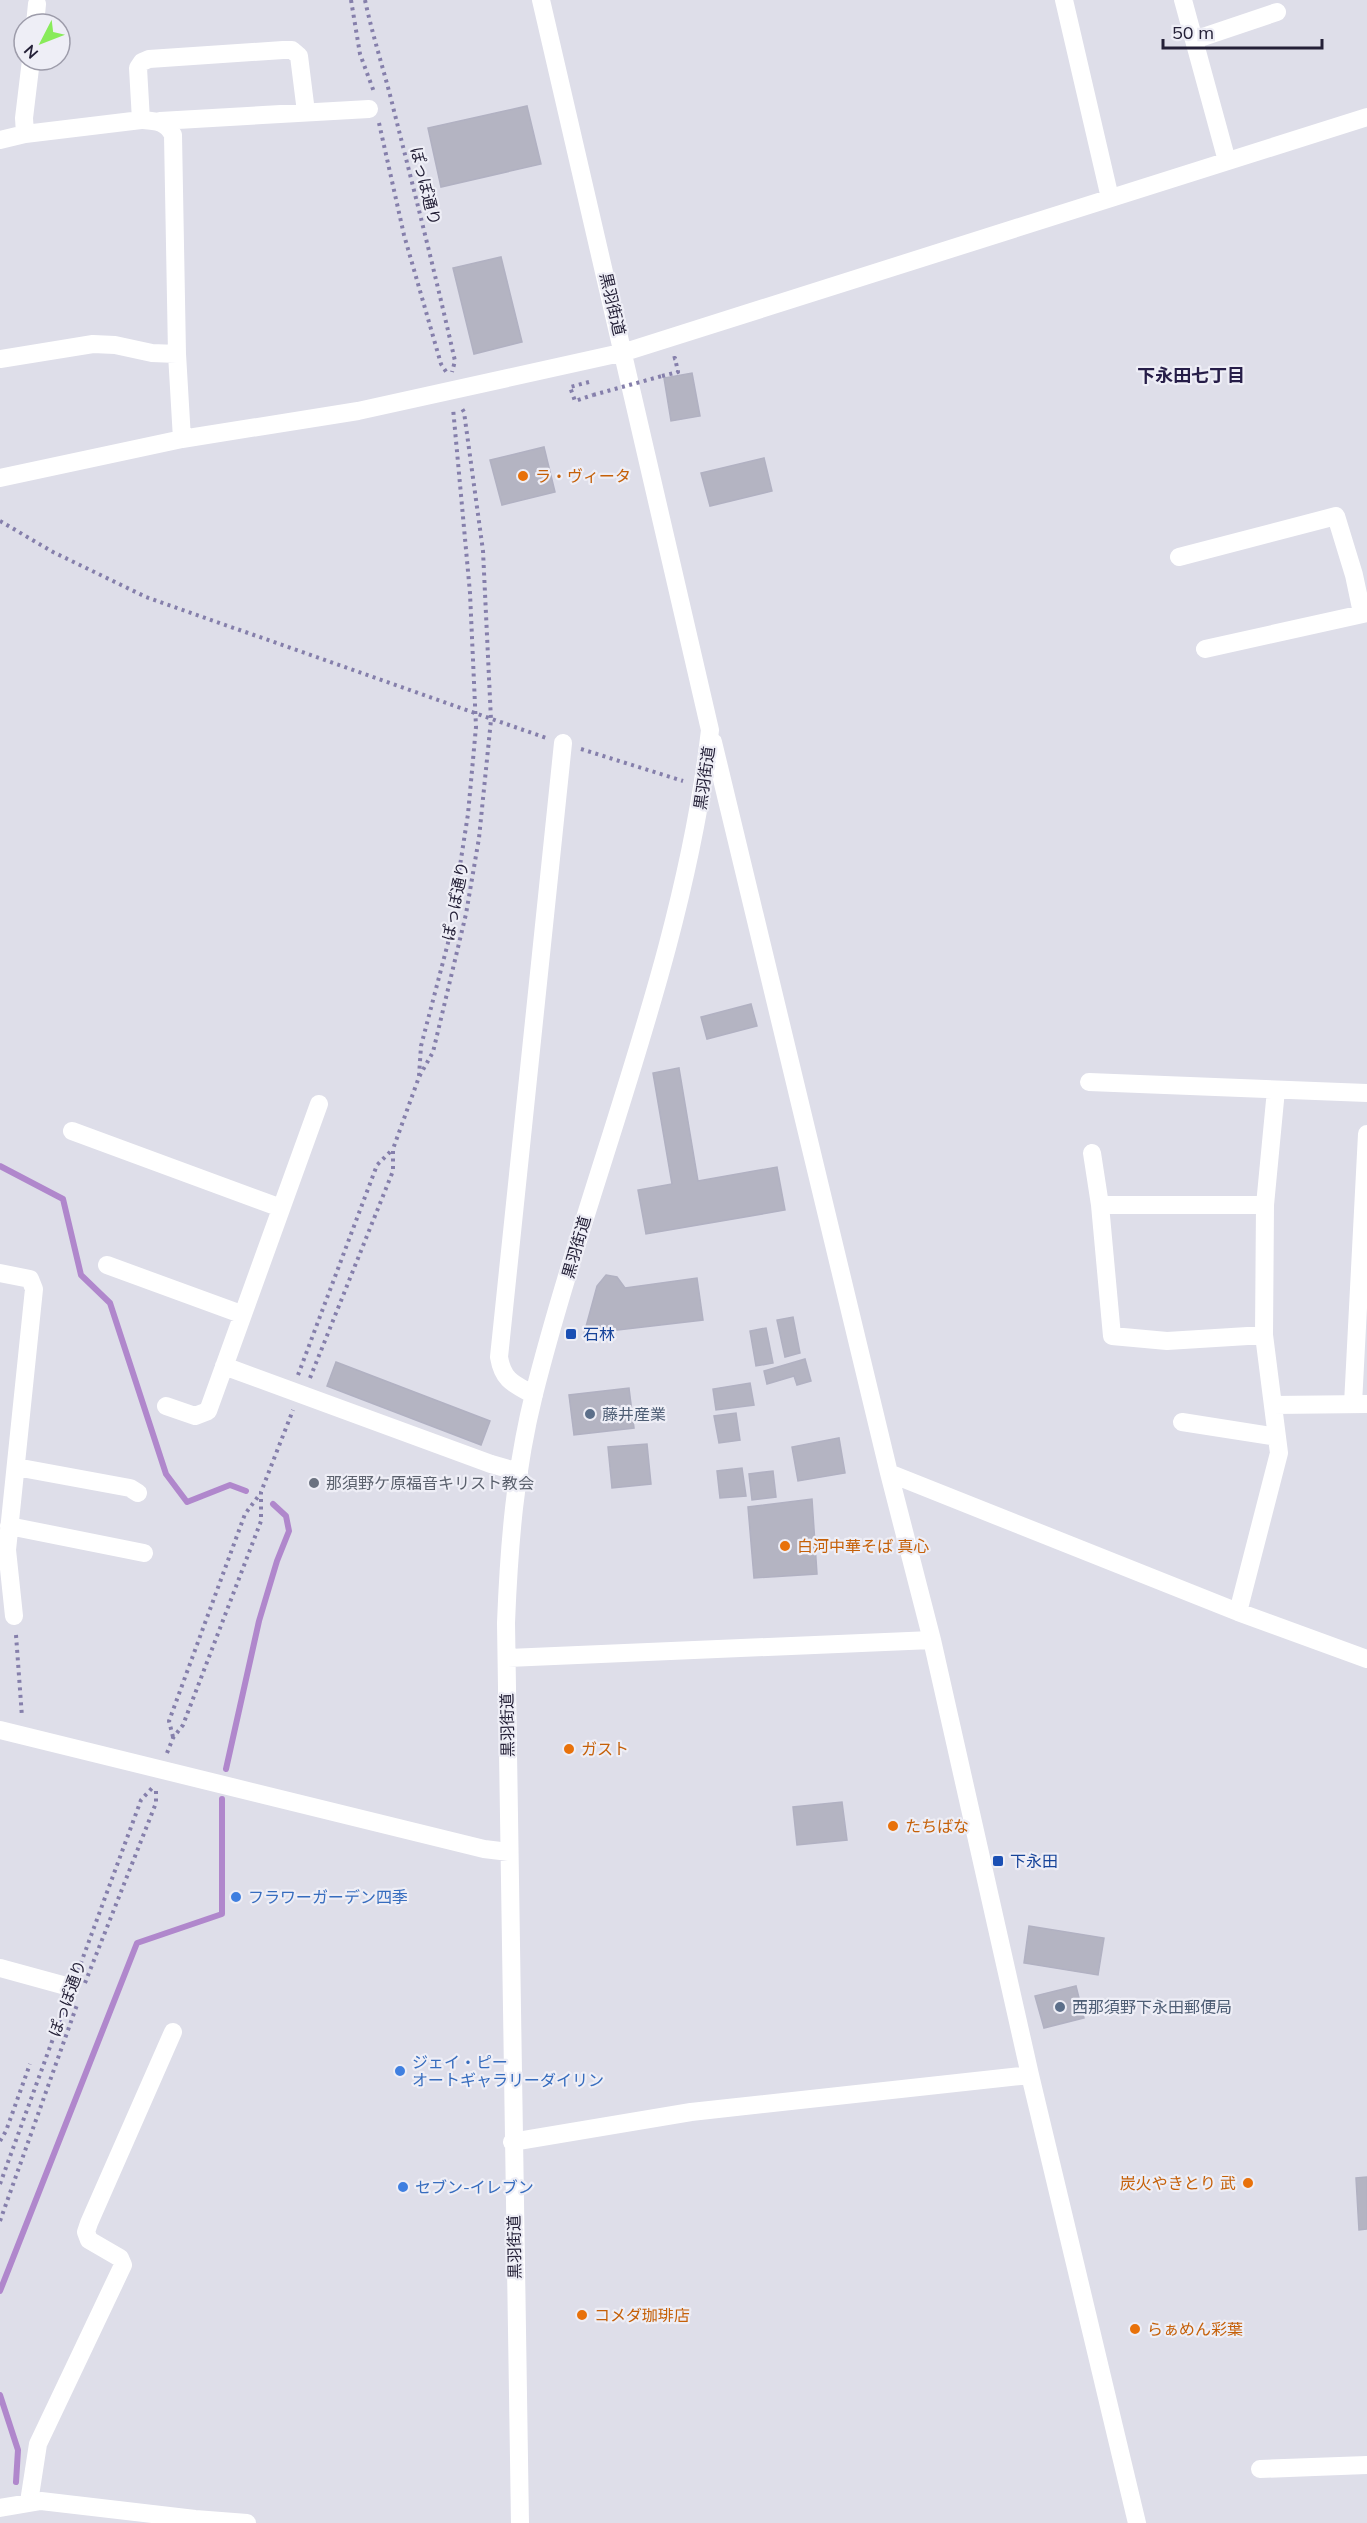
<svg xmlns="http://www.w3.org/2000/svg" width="1367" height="2523" viewBox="0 0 1367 2523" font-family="Mulish,'Noto Sans JP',sans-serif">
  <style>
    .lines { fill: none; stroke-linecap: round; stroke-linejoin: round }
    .stream { stroke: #b087cc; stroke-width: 6 }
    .building { fill: #b4b4c2; stroke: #b1b1c2; stroke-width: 1.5 }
    .path { stroke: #857fab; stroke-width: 4; stroke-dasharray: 3 4.5; stroke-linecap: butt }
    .minor { stroke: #fff; stroke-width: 18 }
    .path-bridge { stroke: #857fab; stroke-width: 4; stroke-dasharray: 3 4.5; stroke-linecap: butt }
    .food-dot { fill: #e8710a; stroke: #eeeef6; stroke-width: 2 }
    .transit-dot { fill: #1a4fb4; stroke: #eeeef6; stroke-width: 2 }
    .service-dot { fill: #5c6f8a; stroke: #eeeef6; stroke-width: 2 }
    .worship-dot { fill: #6b7280; stroke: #eeeef6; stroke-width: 2 }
    .shop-dot { fill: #3f7fe0; stroke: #eeeef6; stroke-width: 2 }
    .labels { text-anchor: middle; stroke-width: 4.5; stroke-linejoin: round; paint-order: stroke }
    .street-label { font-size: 16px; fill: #242037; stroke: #eeeef6 }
    .food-label { font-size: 16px; fill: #c56008; stroke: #eeeef6; text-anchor: start }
    .transit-label { font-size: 16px; fill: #164399; stroke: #eeeef6; text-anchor: start }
    .service-label { font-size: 16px; fill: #4e5e75; stroke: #eeeef6; text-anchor: start }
    .worship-label { font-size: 16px; fill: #5b616d; stroke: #eeeef6; text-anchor: start }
    .shop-label { font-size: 16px; fill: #366cbe; stroke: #eeeef6; text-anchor: start }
    .neighbourhood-label { font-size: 18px; font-weight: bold; fill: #261d48; stroke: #eeeef6 }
  </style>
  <rect width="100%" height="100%" fill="#dedee9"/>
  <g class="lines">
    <!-- stream -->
    <path class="stream" d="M0 1166 63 1199 81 1275 110 1303 166 1474 187 1502 230 1485 246 1491
      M226 1769 259 1621 277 1561 289 1531 286 1516 273 1504
      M0 2291 137 1943 222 1914V1799
      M0 2395 18 2450 16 2482"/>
  </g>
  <!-- building -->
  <path class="building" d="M527 106 541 164 441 187 428 128Z
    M501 257 522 342 474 354 453 268Z
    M692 373 700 416 671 421 664 378Z
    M544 447 555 492 502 505 490 460Z
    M764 458 772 491 710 506 701 473Z
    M751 1004 757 1026 707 1039 701 1017Z
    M679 1068 698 1181 777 1167 785 1210 646 1234 638 1190 672 1184 653 1073Z
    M606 1275 617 1277 625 1288 697 1278 703 1320 584 1334 597 1286Z
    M793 1317 800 1353 785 1357 777 1320Z
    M766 1328 773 1363 756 1366 750 1331Z
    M805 1359 811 1381 797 1385 794 1376 767 1384 764 1371Z
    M336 1362 490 1421 481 1445 327 1386Z
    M750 1383 754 1405 716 1410 713 1389Z
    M629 1388 634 1428 574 1435 569 1395Z
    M736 1413 740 1440 719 1443 714 1416Z
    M839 1438 845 1473 798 1481 792 1447Z
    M647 1444 651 1484 612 1488 608 1447Z
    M742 1468 746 1496 720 1498 717 1471Z
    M773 1471 776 1497 752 1500 749 1474Z
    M812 1499 817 1574 754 1578 748 1507Z
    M842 1802 847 1840 797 1845 793 1807Z
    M1029 1926 1104 1938 1098 1975 1024 1963Z
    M1076 1986 1084 2018 1044 2028 1035 1996Z
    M1367 2177V2229L1359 2230 1356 2178Z"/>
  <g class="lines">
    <!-- path -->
    <path class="path" d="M351 0 360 54 374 92
      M365 0C373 38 385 73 394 111 415 194 436 277 455 361L452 372
      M379 123 404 235 441 364 447 373
      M662 376 678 372 675 358 671 359
      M589 382 570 387 575 401 593 395
      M0 521 53 552 146 597 546 738
      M581 749 683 781
      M419 1076 421 1046 448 943 468 814 476 727 470 593 453 408
      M298 1375 377 1165 393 1149
      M310 1378 393 1171V1149L419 1077 433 1052 466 914 479 838 491 720 483 551 464 412 461 407
      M16 1635 22 1717
      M173 1737 169 1721 245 1514 260 1494
      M167 1753 173 1738 183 1725 261 1521V1492L293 1410
      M78 1971 141 1800 153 1787
      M85 1983 156 1803V1788
      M0 2141 6 2131 30 2064
      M0 2184 66 2003
      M0 2221 78 2002"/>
    <!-- minor -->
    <path class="minor" d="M1064 0 1110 198
      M1183 0 1227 161
      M35 24 37 4
      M1194 40 1277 12
      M141 120 138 68 142 62 149 59 283 50H292L299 56 306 112
      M160 121 369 109
      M25 134 24 118 31 60
      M0 140 25 134 141 120C156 121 166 121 173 135L177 354 182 439
      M0 359 93 344 115 345 152 353 177 354
      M0 478 182 439 358 411 625 352 1367 117
      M1179 557 1336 516 1354 575 1362 613
      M1205 649 1367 613
      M713 742 889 1473 932 1640 1030 2075 1137 2523
      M1089 1082 1367 1093
      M72 1131 281 1208
      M1092 1153 1100 1205 1112 1336 1167 1341 1264 1335
      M1100 1205H1265L1264 1335 1279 1453 1238 1612
      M1265 1205 1276 1090
      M107 1265 241 1314
      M0 1273 30 1279 34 1289 7 1550 14 1616
      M224 1366 491 1464 519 1472
      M534 1395C514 1384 503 1381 499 1357L563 743
      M1353 1404 1367 1134
      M1273 1405 1367 1404
      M166 1406 195 1416 208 1411 319 1104
      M1182 1422 1277 1437
      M16 1467 130 1488 138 1493
      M889 1473 1238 1612 1367 1659
      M9 1526 144 1553
      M507 1658 932 1640
      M0 1730 484 1849 509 1852
      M0 1968 66 1986
      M512 2142 691 2112 1030 2075
      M1260 2469 1367 2465
      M29 2502 38 2444 123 2265 120 2258 89 2240 86 2232 89 2223 173 2032
      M0 2508 41 2501 195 2519 247 2523
      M520 2523 506 1623C509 1546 515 1470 534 1394 590 1173 684 958 710 730L541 0"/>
    <!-- path-bridge -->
    <path class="path-bridge" d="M593 395 662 376"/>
  </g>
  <!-- markers -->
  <g class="food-dot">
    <circle cx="523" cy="476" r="6"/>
    <circle cx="785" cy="1546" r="6"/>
    <circle cx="569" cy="1749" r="6"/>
    <circle cx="893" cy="1826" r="6"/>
    <circle cx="1248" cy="2183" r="6"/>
    <circle cx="582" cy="2315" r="6"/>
    <circle cx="1135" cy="2329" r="6"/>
  </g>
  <g class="transit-dot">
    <rect x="565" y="1328" width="12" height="12" rx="3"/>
    <rect x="992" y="1855" width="12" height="12" rx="3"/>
  </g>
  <g class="service-dot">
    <circle cx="590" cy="1414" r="6"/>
    <circle cx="1060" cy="2007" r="6"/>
  </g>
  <circle class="worship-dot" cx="314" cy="1483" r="6"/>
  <g class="shop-dot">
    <circle cx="236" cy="1897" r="6"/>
    <circle cx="400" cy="2071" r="6"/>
    <circle cx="403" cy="2187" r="6"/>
  </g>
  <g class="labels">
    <!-- street labels -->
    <g class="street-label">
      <text transform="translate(426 186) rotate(76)" y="6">ぽっぽ通り</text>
      <text transform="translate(613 304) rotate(77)" y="6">黒羽街道</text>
      <text transform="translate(704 778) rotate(-82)" y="6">黒羽街道</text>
      <text transform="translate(455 901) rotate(-79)" y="6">ぽっぽ通り</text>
      <text transform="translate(576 1247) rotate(-74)" y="6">黒羽街道</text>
      <text transform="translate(507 1725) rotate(-91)" y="6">黒羽街道</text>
      <text transform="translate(67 1998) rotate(-70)" y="6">ぽっぽ通り</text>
      <text transform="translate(514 2247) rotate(-91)" y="6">黒羽街道</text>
    </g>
    <!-- food labels -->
    <g class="food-label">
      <text x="535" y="482">ラ・ヴィータ</text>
      <text x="797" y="1552">白河中華そば 真心</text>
      <text x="581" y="1755">ガスト</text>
      <text x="905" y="1832">たちばな</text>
      <text x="1236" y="2189" text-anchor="end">炭火やきとり 武</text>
      <text x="594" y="2321">コメダ珈琲店</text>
      <text x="1147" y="2335">らぁめん彩葉</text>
    </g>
    <!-- transit labels -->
    <g class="transit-label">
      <text x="583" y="1340">石林</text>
      <text x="1010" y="1867">下永田</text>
    </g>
    <!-- service labels -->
    <g class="service-label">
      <text x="602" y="1420">藤井産業</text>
      <text x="1072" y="2013">西那須野下永田郵便局</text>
    </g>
    <!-- worship labels -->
    <g class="worship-label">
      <text x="326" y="1489">那須野ケ原福音キリスト教会</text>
    </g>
    <!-- shop labels -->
    <g class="shop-label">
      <text x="248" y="1903">フラワーガーデン四季</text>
      <text x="412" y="2068">ジェイ・ピー<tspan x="412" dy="18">オートギャラリーダイリン</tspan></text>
      <text x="415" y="2193">セブン-イレブン</text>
    </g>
    <!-- neighbourhood labels -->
    <g class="neighbourhood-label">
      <text x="1191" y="382">下永田七丁目</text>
    </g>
  </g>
  <!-- north arrow -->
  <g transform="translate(42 42) rotate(228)"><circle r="28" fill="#eeeef6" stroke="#9d9caa" stroke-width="1.5"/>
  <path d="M0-4.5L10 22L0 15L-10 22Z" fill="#88eb5a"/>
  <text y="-9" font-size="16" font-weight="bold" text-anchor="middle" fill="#242037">N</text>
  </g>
  <!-- scale -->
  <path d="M1163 39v9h159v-9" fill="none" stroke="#242037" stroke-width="3"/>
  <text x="1172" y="39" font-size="18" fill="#242037" stroke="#eeeef6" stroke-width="4.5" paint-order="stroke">50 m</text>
</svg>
